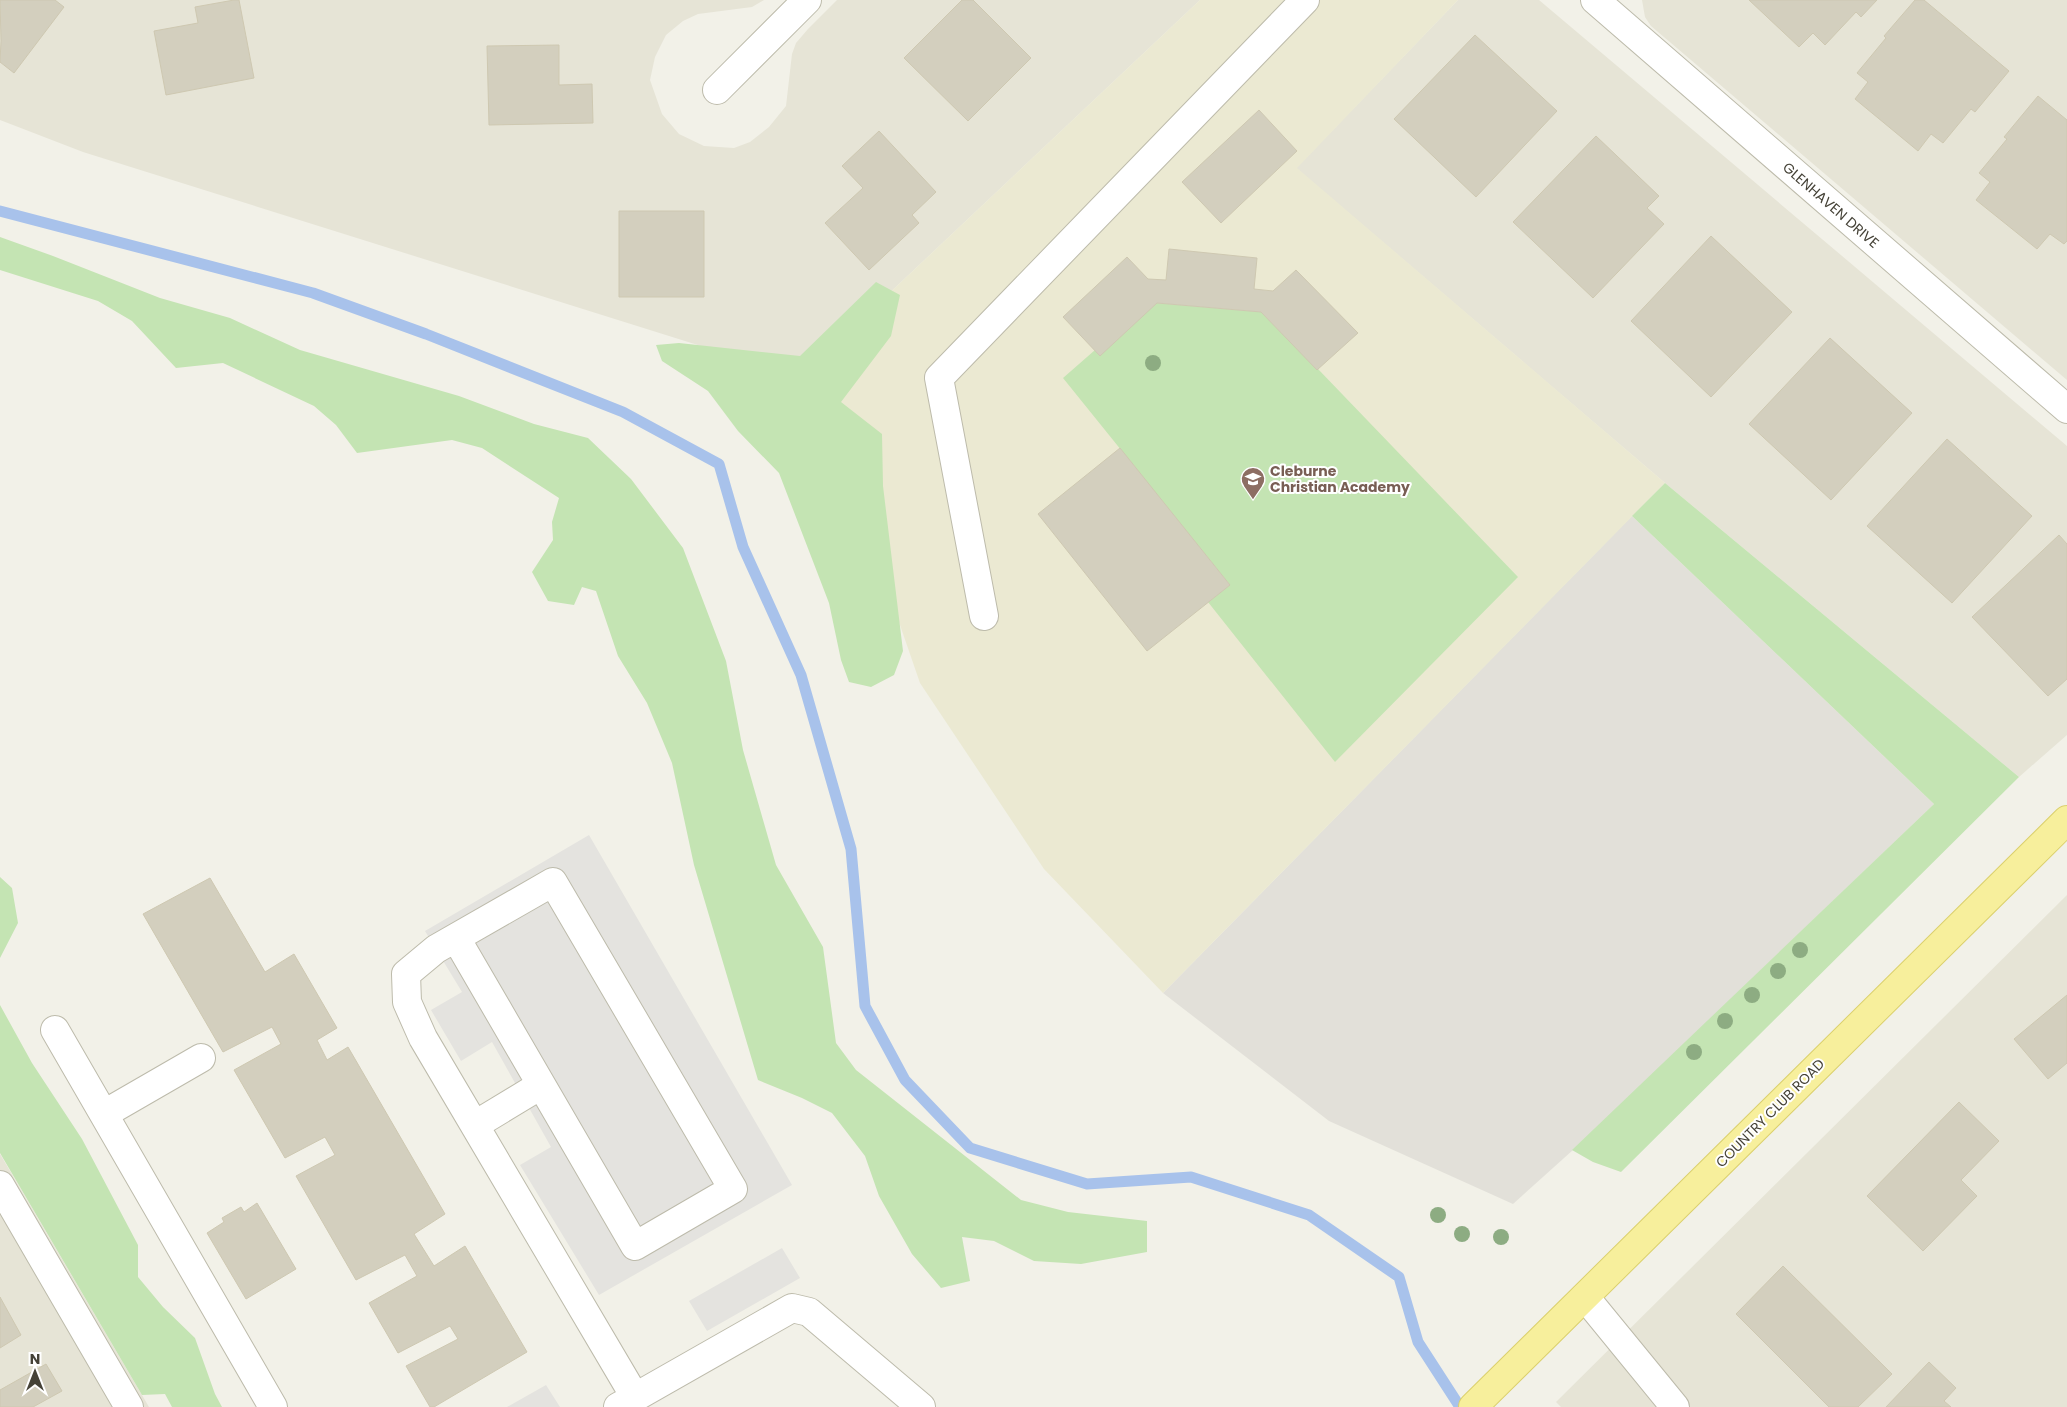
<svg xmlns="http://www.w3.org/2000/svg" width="2067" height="1407" viewBox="0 0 2067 1407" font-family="Poppins,sans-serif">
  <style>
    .residential { fill: #e6e4d6 }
    .industrial { fill: #e2e0d9 }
    .education { fill: #ebe9d2 }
    .green { fill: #c4e4b3 }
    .parking { fill: #e4e3df }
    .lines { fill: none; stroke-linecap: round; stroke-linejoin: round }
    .stream { stroke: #a8c2eb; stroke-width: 11 }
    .building { fill: #d3cfbe; stroke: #cec8b1 }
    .minor-casing { stroke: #bdbbab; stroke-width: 30 }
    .major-casing { stroke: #dbd06d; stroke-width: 30 }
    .minor { stroke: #fff; stroke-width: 28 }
    .major { stroke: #f7ef9c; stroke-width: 28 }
    .tree { fill: #8dac82 }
    .labels { text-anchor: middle; stroke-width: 4; stroke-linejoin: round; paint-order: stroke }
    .street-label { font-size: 14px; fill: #454237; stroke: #fff }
    .education-label { font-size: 14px; font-weight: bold; fill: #785e54; stroke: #fff; text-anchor: start }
  </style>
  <rect width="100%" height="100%" fill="#f2f1e8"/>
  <!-- residential -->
  <path class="residential" d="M0 0H764L752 7 698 14 683 21 666 35 655 57 650 80 662 114 679 134 704 146 734 148 750 142 769 127 786 106 792 54 796 43 808 29 837 0H1200L811 367 736 357 83 152 0 120Z
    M1458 0H1539L2067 446V735L2019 777 1665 483 1296 168Z
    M1642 0H2067V380L1651 26 1645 17Z
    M2067 895V1407H1561L1556 1402Z
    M0 1154 142 1395 149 1407H0Z"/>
  <!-- industrial -->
  <path class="industrial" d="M1632 516 1934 804 1583 1141 1513 1204 1329 1121 1163 993Z"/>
  <!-- education -->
  <path class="education" d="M1200 0H1458L1297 168 1665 483 1163 993 1044 869 920 683 811 367Z"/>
  <!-- green -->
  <path class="green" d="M0 237 53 256 160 298 230 318 300 350 459 396 534 424 588 438 631 479 683 548 726 661 743 750 776 865 823 947 836 1043 856 1070 1021 1200 1068 1212 1147 1221V1252L1081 1264 1034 1261 994 1241 962 1237 970 1281 941 1288 912 1254 879 1196 865 1156 832 1113 802 1098 758 1080 694 865 672 763 647 703 618 656 596 591 582 587 574 605 548 601 532 572 553 540 552 522 559 498 482 448 452 440 357 453 336 425 314 406 223 363 176 368 132 321 98 301 0 270Z
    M876 282 900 295 891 336 841 402 882 434 883 486 903 651 894 675 871 687 849 682 841 660 829 603 779 473 738 431 708 391 662 361 656 345 679 343 800 356Z
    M1157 303 1261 312 1318 369 1518 577 1335 762 1208 602 1230 585 1063 378 1095 350Z
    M1665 483 2019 777 1621 1172 1593 1162 1572 1150 1934 804 1632 516Z
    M0 877 12 888 18 923 0 958Z
    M0 1005 32 1063 82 1139 138 1245V1277L163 1307 195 1338 215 1394 222 1407H172L165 1394 142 1395 0 1153Z"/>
  <!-- parking -->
  <path class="parking" d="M589 835 792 1185 599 1295 520 1165 551 1147 492 1042 461 1061 431 1010 462 992 425 931Z
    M782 1248 800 1278 707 1331 689 1301Z
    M546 1385 560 1407H507Z"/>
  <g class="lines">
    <!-- stream -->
    <path class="stream" d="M0 211 313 293 426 334 623 412 719 464 743 547 801 675 851 849 865 1006 905 1080 970 1148 1087 1184 1191 1177 1309 1215 1399 1277 1418 1342 1460 1407"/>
  </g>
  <!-- building -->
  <path class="building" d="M0 0H55L64 7 14 73 0 62 1 41Z
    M234 0H239L254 78 166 95 154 31 198 23 195 7Z
    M962 0H973L1031 58 968 121 904 58Z
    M1749 0H1877L1861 17 1856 12 1825 45 1813 33 1799 47Z
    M1915 0H1924L2009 71 1975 112 1971 109 1943 143 1931 134 1918 151 1855 99 1868 82 1857 73 1886 38 1884 36Z
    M1475 35 1557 111 1476 197 1394 119Z
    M559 45V85L592 84 593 123 489 125 487 46Z
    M2038 96 2067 120V241L2064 244 2050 234 2037 249 1976 200 1990 182 1979 173 2007 139 2004 137Z
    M1259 110 1297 151 1221 223 1182 182Z
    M879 131 936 192 912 215 919 223 869 270 825 223 863 188 842 166Z
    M1596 136 1659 196 1647 208 1664 224 1593 298 1513 222Z
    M619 211H704V297H619Z
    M1711 236 1792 312 1711 397 1631 321Z
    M1169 249 1257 258 1254 289 1273 291 1296 270 1358 333 1317 370 1261 312 1157 303 1100 356 1063 317 1127 257 1148 279 1166 280Z
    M1830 338 1912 413 1831 500 1749 424Z
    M1947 439 2032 516 1952 603 1867 526Z
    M1120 448 1230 585 1147 651 1038 514Z
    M2059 535 2067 544V679L2048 696 1972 617Z
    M210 878 265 972 294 954 337 1028 317 1040 327 1060 348 1047 445 1214 414 1234 434 1266 465 1246 527 1352 434 1407H430L406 1366 458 1339 450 1326 398 1353 369 1303 417 1276 405 1255 356 1280 296 1176 335 1155 325 1137 285 1158 234 1070 281 1044 272 1027 223 1052 143 914Z
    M2067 995V1063L2048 1079 2014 1039Z
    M1959 1102 1999 1141 1961 1180 1977 1196 1923 1251 1867 1196Z
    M257 1203 296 1269 246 1299 207 1233 224 1222 222 1218 241 1207 244 1212Z
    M1783 1266 1892 1374 1858 1407H1829L1736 1314Z
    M0 1297 21 1335 0 1348Z
    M1929 1362 1956 1388 1944 1401 1951 1407H1886Z
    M46 1364 62 1391 33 1407H0V1390Z"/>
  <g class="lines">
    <!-- minor casing -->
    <g class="minor-casing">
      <path id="minor" d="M1595 0 2067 409
        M717 90 807 0
        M984 616 939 378 1305 0
        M456 938 635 1246 733 1189 553 882 436 949 406 974 407 1002 423 1038 635 1397
        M55 1030 273 1407
        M104 1114 201 1058
        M475 1125 541 1085
        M0 1185 129 1407
        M1585 1297 1675 1407
        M618 1407 792 1308 809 1312 921 1407"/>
    </g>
    <!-- major casing -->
    <g class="major-casing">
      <path id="major" d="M1473 1407 2067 820"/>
    </g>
    <!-- minor -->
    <use href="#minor" class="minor"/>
    <!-- major -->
    <use href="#major" class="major"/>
  </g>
  <!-- trees -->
  <g class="tree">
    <circle cx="1153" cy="363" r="8"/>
    <circle cx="1800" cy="950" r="8"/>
    <circle cx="1778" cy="971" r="8"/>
    <circle cx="1752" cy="995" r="8"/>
    <circle cx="1725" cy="1021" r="8"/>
    <circle cx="1694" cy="1052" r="8"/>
    <circle cx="1438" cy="1215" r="8"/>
    <circle cx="1462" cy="1234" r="8"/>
    <circle cx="1501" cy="1237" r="8"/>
  </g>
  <!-- icons -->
  <defs>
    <g id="school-pin" transform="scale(1.25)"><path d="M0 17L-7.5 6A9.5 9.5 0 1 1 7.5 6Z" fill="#8d6e63" stroke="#fff"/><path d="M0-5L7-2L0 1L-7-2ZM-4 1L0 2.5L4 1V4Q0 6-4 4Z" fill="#fff"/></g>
  </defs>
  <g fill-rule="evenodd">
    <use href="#school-pin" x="1253" y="479"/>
  </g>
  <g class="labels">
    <!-- street labels -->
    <g class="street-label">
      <text transform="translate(1831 205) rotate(41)" y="5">GLENHAVEN DRIVE</text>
      <text transform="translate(1770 1113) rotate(-45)" y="5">COUNTRY CLUB ROAD</text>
    </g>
    <!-- education labels -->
    <g class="education-label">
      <text x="1270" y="476">Cleburne<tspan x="1270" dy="16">Christian Academy</tspan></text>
    </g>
  </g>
  <!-- north arrow -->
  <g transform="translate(35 1372)" stroke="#ffffff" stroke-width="4" paint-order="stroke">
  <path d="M0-4L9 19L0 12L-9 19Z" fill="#454237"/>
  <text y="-8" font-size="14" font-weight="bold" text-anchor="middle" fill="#454237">N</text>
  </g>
</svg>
